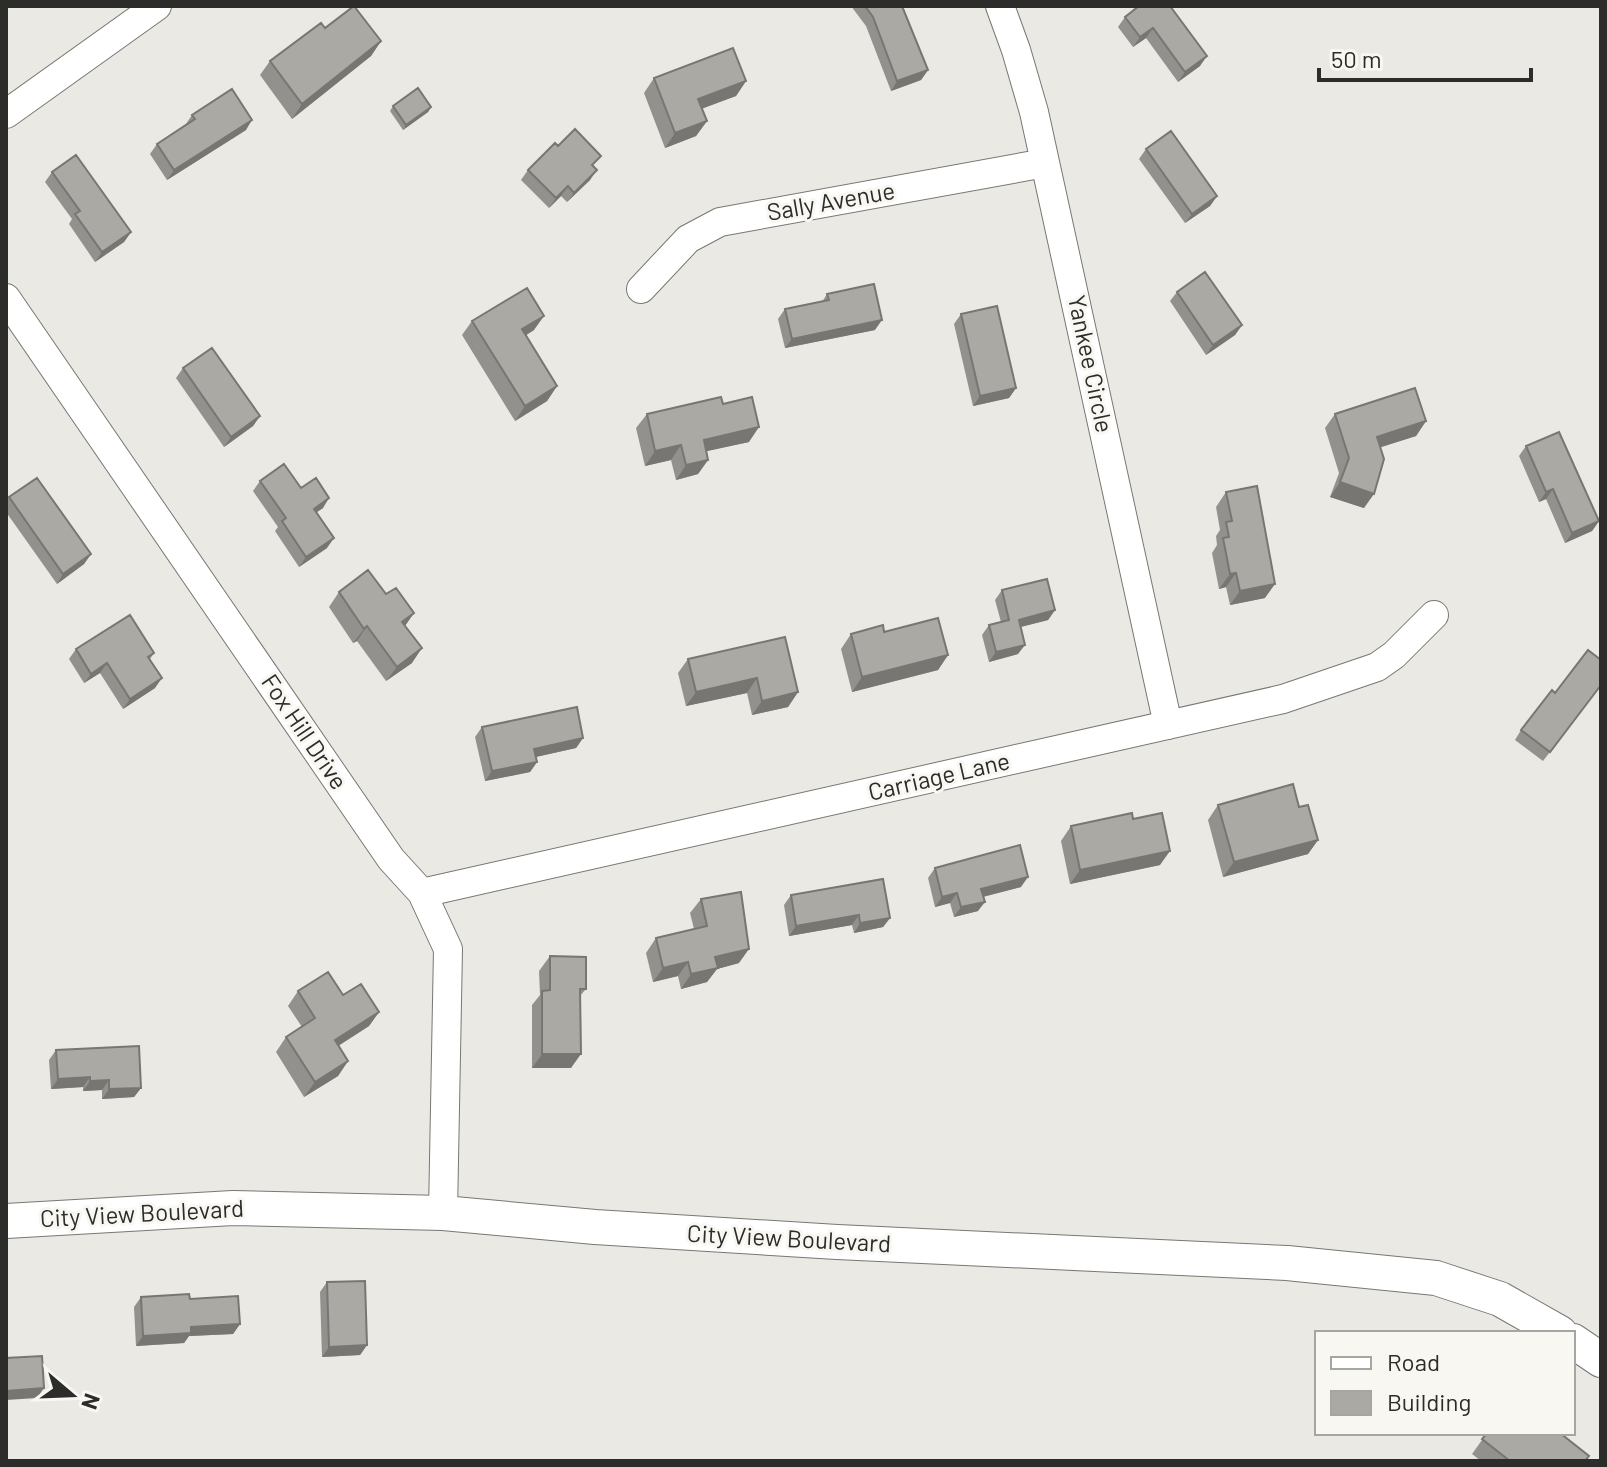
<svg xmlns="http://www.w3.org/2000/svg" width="1607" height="1467" viewBox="0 0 1607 1467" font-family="Barlow,sans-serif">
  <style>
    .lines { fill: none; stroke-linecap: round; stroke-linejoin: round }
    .minor-casing { stroke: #787772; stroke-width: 30 }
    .tertiary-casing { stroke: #787772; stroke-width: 36 }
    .minor { stroke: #fff; stroke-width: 28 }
    .tertiary { stroke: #fff; stroke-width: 34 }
    .wall { fill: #93918d }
    .shaded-wall { fill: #787673 }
    .building { fill: #aba9a4; stroke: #787673; stroke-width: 2 }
    .labels { text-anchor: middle; stroke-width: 6; stroke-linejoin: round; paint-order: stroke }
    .street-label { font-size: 24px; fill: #2c2c2a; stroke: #f8f7f1 }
  </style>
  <rect width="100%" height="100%" fill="#ebe9e4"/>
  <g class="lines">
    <!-- minor casing -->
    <g class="minor-casing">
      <path id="minor" d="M1000 6 1016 50 1034 112 1168 725
        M6 114 157 6
        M641 289 688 239 720 222 1045 163
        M6 298 391 859 422 893 448 949 443 1213
        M422 893 1283 699 1377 667 1394 655 1434 615"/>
    </g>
    <!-- tertiary casing -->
    <g class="tertiary-casing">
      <path id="tertiary" d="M6 1221 233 1208 443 1213 595 1227 837 1242 1287 1263 1436 1278 1500 1299 1560 1333
        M1573 1341 1601 1360"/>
    </g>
    <!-- minor -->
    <use href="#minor" class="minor"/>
    <!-- tertiary -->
    <use href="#tertiary" class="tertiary"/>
  </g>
  <!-- wall -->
  <path class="wall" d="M851 6H902L928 70 921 80 891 91 866 26Z
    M1139 6 1200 66 1178 82 1146 38 1133 47 1118 27 1125 17Z
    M325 28 381 41 371 56 292 119 260 75 270 61Z
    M654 78 746 81 736 96 702 108 707 121 696 136 665 148 644 93Z
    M393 106 431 107 428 112 403 130 390 111Z
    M192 115 246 130 167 180 150 154 157 144 186 124Z
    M558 146 594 166 590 180 567 202 561 196 549 208 521 180 528 170Z
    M1146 149 1217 196 1210 206 1185 223 1139 159Z
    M52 172 131 232 124 242 95 262 69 224 72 219 45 182Z
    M1177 292 1242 325 1235 335 1206 355 1170 301Z
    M827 294 875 330 785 348 778 319 785 309 822 302Z
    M961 314 1016 388 1009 398 973 406 954 324Z
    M472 321 534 330 526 335 557 386 547 401 515 421 462 335Z
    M183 368 260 416 253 426 224 447 176 378Z
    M723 404 749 442 706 451 708 460 698 474 676 480 671 460 645 466 636 428 647 414Z
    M1335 414 1426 421 1416 436 1380 447 1364 508 1330 497 1339 473 1325 428Z
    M1526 446 1599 521 1592 531 1565 543 1546 499 1539 502 1519 456Z
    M260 481 301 488 323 508 316 512 327 548 299 567 275 531 278 527 253 491Z
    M1226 492 1265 598 1230 605 1226 587 1219 589 1212 553 1217 545 1216 536 1220 530 1216 507Z
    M9 497 91 554 84 564 57 584 6 512V502Z
    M1002 590 1055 610 1048 620 1021 627 1018 654 989 662 982 635 989 625 1001 622 995 600Z
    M339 592 386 594 414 613 405 626 412 663 386 681 357 641 353 643 329 607Z
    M851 634 948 655 938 670 852 692 841 649Z
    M785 637 798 692 788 707 752 715 747 693 686 706 678 673 688 659Z
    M76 649 154 653 150 659 155 688 123 709 100 673 84 683 69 659Z
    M1601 686 1543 761 1515 740 1521 730 1555 693Z
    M482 727 583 738 576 748 535 757 537 762 530 772 485 781 475 737Z
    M1218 805 1299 807 1318 840 1308 854 1223 877 1208 820Z
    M1133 819 1160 865 1070 884 1061 841 1071 826Z
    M935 868 1021 887 983 897 978 911 954 917 950 903 935 907 928 878Z
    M791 895 890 918 883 927 854 933 852 925 789 936 784 905Z
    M701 899 739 963 717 969 707 982 681 989 678 976 653 982 646 953 656 938 694 929 690 913Z
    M550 956 586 989 580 996 571 1068H532V1005L540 995 539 971Z
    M298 991 343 995 379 1012 369 1026 338 1046 348 1061 338 1076 304 1097 276 1052 286 1037 302 1027 288 1006Z
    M56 1050 141 1088 134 1097 102 1099V1090L83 1091V1087L51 1089 49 1060Z
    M327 1282 367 1345 360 1355 322 1357 320 1292Z
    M141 1297 190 1299 240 1324 233 1334 189 1336 184 1343 136 1346 134 1307Z
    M1487 1433 1585 1461H1481L1472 1454Z"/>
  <!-- shaded-wall -->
  <path class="shaded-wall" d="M1153 28 1146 38 1133 47 1140 37Z
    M381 41 371 56 292 119 302 104Z
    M1207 56 1200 66 1178 82 1185 72Z
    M928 70 921 80 891 91 897 81Z
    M746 81 736 96 688 114 698 99Z
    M431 107 428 112 403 130 406 125Z
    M252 120 246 130 167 180 174 170Z
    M707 121 696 136 665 148 675 133Z
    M597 170 590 180 567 202 574 193Z
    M568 186 561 196 549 208 556 198Z
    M1217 196 1210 206 1185 223 1192 214Z
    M131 232 124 242 95 262 102 252Z
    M544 316 534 330 512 344 522 329Z
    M882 320 875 330 785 348 792 339Z
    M1242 325 1235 335 1206 355 1213 345Z
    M557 386 547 401 515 421 525 406Z
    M1016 388 1009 398 973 406 980 396Z
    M260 416 253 426 224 447 231 437Z
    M1426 421 1416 436 1366 452 1377 437Z
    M759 427 749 442 694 454 704 440Z
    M681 445 671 460 645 466 655 451Z
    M708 460 698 474 676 480 686 465Z
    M1340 482 1374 494 1364 508 1330 497Z
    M1553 489 1546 499 1539 502 1546 492Z
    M329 498 323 508 307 519 314 509Z
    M1599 521 1592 531 1565 543 1572 533Z
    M334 538 327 548 299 567 306 557Z
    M91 554 84 564 57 584 63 574Z
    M1236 573 1226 587 1219 589 1230 574Z
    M1275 584 1265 598 1230 605 1240 591Z
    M1055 610 1048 620 1012 629 1019 620Z
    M414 613 404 627 402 622Z
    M367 626 357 641 353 643 364 629Z
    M1025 645 1018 654 989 662 996 652Z
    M422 648 412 663 386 681 397 667Z
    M948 655 938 670 852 692 862 677Z
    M107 663 100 673 84 683 91 674Z
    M162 678 155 688 123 709 130 699Z
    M757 678 747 693 686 706 696 692Z
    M798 692 788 707 752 715 762 701Z
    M583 738 576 748 527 759 534 749Z
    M537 762 530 772 485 781 492 771Z
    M1318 840 1308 854 1223 877 1234 862Z
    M1170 851 1160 865 1070 884 1080 870Z
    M1028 877 1021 887 974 899 981 889Z
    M957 893 950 903 935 907 942 897Z
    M985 902 978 911 954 917 961 907Z
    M859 915 852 925 789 936 796 926Z
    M890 918 883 927 854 933 860 923Z
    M749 949 739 963 717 969 707 982 681 989 691 974 715 957Z
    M688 962 678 976 653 982 663 968Z
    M379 1012 369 1026 324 1055 335 1040Z
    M542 1054H581L571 1068H532Z
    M348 1061 338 1076 304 1097 315 1082Z
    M90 1077 83 1087 51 1089 58 1079Z
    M109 1080 102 1090 83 1091 90 1081Z
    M141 1088 134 1097 102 1099 109 1089Z
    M240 1324 233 1334 189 1336 184 1343 136 1346 143 1336 191 1327Z
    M367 1345 360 1355 322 1357 329 1347Z
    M44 1388 37 1398 6 1400V1391Z"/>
  <!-- building -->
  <path class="building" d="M354 6 381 41 302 104 270 61 321 23 325 28Z
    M865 6H902L928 70 897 81 873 17Z
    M1139 6H1170L1207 56 1185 72 1153 28 1140 37 1125 17Z
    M733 48 746 81 698 99 707 121 675 133 654 78Z
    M418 88 431 107 406 125 393 106Z
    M232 89 252 120 174 170 157 144 195 119 192 115Z
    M575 129 601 156 592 165 597 170 574 193 568 186 556 198 528 170 555 143 558 146Z
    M1171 131 1217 196 1192 214 1146 149Z
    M76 155 131 232 102 252 75 214 80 211 52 172Z
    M1205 272 1242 325 1213 345 1177 292Z
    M874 284 882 320 792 339 785 309 829 300 827 294Z
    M527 288 544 316 522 329 557 386 525 406 472 321Z
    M997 306 1016 388 980 396 961 314Z
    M212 348 260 416 231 437 183 368Z
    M1415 388 1426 421 1377 437 1384 459 1374 494 1340 482 1349 458 1335 414Z
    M721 397 723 404 752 397 759 427 704 440 708 460 686 465 681 445 655 451 647 414Z
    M1559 432 1599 521 1572 533 1553 489 1546 492 1526 446Z
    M284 464 301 488 316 478 329 498 314 509 334 538 306 557 282 521 286 518 260 481Z
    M37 478 91 554 63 574 9 497Z
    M1257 486 1275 584 1240 591 1236 573 1230 574 1223 538 1229 537 1226 522 1232 521 1226 492Z
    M368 570 386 594 396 588 414 613 402 622 422 648 397 667 367 626 364 629 339 592Z
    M1047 579 1055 610 1019 620 1025 645 996 652 989 625 1009 620 1002 590Z
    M130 615 154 653 148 657 162 678 130 699 107 663 91 674 76 649Z
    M938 618 948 655 862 677 851 634 883 625 884 632Z
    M785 637 798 692 762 701 757 678 696 692 688 659Z
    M1588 650 1601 660V685L1550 752 1521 730 1552 690 1555 693Z
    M577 707 583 738 534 749 537 762 492 771 482 727Z
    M1293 784 1299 807 1308 805 1318 840 1234 862 1218 805Z
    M1132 813 1133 819 1162 813 1170 851 1080 870 1071 826Z
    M1020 845 1028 877 981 889 985 902 961 907 957 893 942 897 935 868Z
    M883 879 890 918 860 923 859 915 796 926 791 895Z
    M741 892 749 949 715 957 718 968 691 974 688 962 663 968 656 938 707 926 701 899Z
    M550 956 586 957V989H580L581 1054H542V991L550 990Z
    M328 972 343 995 361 984 379 1012 335 1040 348 1061 315 1082 286 1037 315 1018 298 991Z
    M139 1046 141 1088 109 1089V1080L90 1081V1077L58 1079 56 1050Z
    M365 1281 367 1345 329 1347 327 1282Z
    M189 1294 190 1299 238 1296 240 1324 191 1327V1333L143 1336 141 1297Z
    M42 1356 44 1388 6 1391V1358Z
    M1487 1433H1560L1589 1456 1585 1461H1510L1482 1439Z"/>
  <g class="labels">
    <!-- street labels -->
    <g class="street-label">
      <text transform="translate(831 202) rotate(-10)" y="8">Sally Avenue</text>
      <text transform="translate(1090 364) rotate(78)" y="8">Yankee Circle</text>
      <text transform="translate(304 732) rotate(56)" y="8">Fox Hill Drive</text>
      <text transform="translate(939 777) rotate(-13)" y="8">Carriage Lane</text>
      <text transform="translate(142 1214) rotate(-3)" y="8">City View Boulevard</text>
      <text transform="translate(789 1239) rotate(3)" y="8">City View Boulevard</text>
    </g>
  </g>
  <!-- border -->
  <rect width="1607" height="1467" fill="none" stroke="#2c2c2a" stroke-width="16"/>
  <!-- legend -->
  <rect x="1315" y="1331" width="260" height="104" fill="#f8f7f1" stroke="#a6a6a1" stroke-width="2"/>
  <rect x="1331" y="1357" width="40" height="12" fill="#ffffff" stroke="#a6a6a1" stroke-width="2"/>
  <text x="1387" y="1371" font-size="24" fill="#2c2c2a">Road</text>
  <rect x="1331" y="1391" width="40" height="24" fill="#aba9a4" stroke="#a6a6a1" stroke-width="2"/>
  <text x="1387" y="1411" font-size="24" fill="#2c2c2a">Building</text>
  <!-- north arrow -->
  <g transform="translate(72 1395) rotate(109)" stroke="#f8f7f1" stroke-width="6" paint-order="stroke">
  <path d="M0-6L14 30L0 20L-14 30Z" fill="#2c2c2a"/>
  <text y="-12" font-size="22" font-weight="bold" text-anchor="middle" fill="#2c2c2a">N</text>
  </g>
  <!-- scale -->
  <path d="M1319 68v12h212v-12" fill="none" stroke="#2c2c2a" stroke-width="4"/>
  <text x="1331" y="68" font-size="24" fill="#2c2c2a" stroke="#f8f7f1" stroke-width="6" paint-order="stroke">50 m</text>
</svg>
